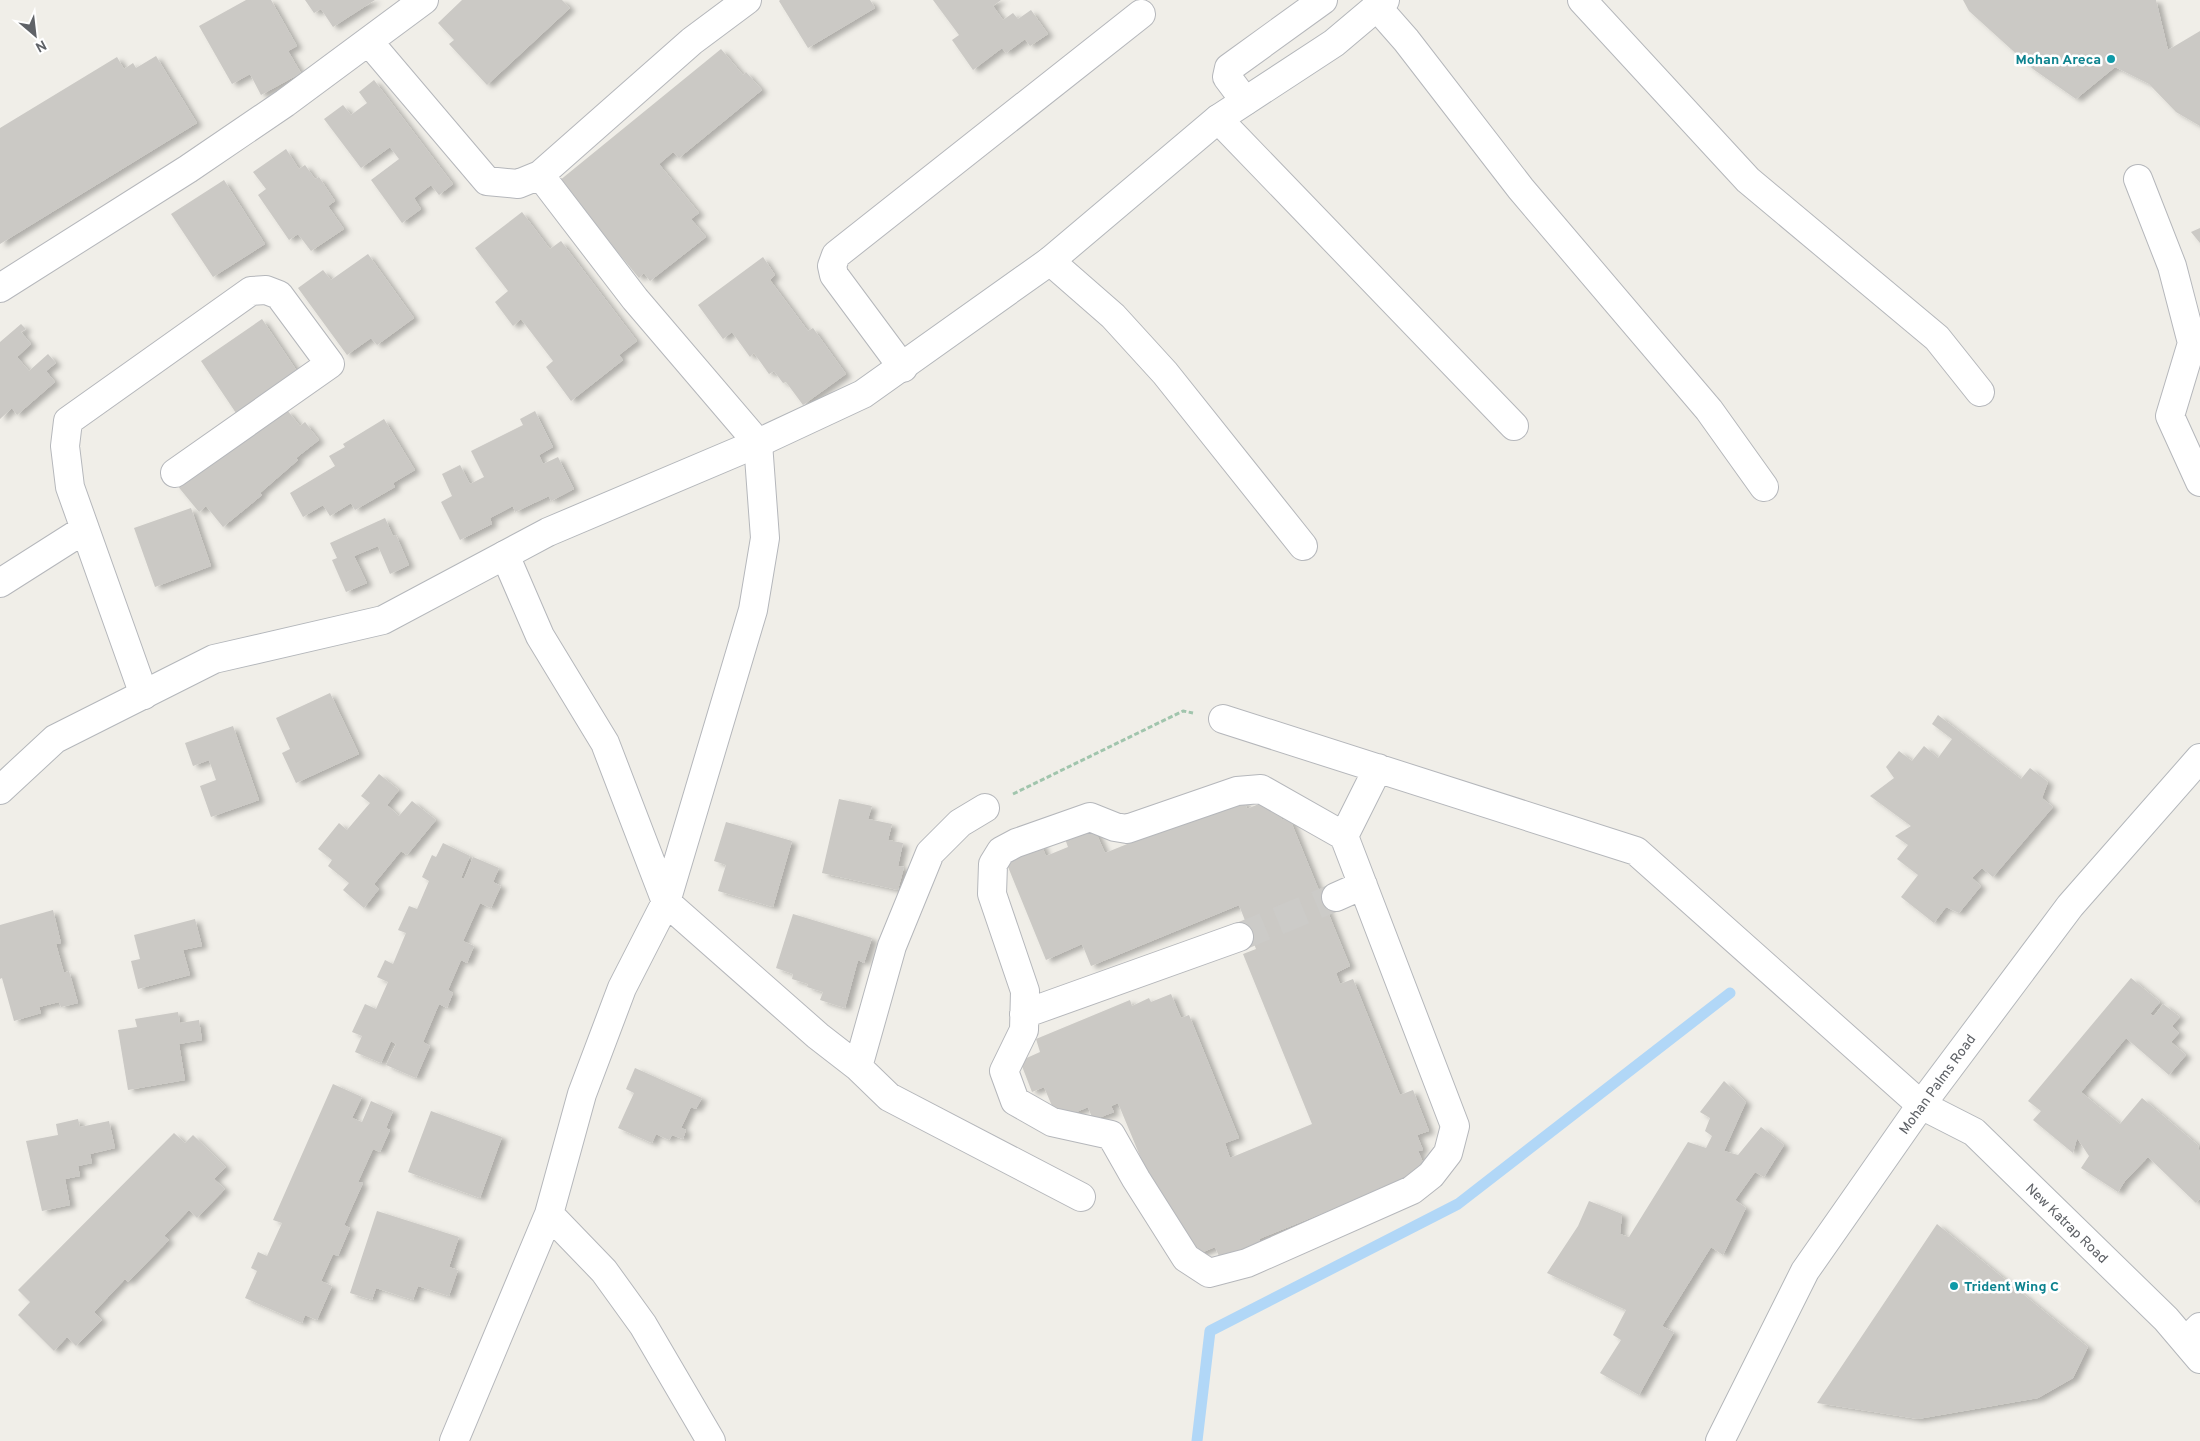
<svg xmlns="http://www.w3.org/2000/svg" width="2200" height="1441" viewBox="0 0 2200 1441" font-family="Overpass,sans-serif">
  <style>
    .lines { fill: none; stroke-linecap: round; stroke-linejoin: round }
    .stream { stroke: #b1d7f7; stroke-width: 11 }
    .building { fill: #cbc9c5; filter: url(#shadow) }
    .street-tunnel { stroke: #cccbc8; stroke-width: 28; stroke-dasharray: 28 14; stroke-linecap: butt }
    .street-casing { stroke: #b5b7bb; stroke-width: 30 }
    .secondary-casing { stroke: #b4b7bb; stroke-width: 30 }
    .path { stroke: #a1c5ad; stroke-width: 3; stroke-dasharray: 5 2.5; stroke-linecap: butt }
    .street { stroke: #fff; stroke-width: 28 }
    .secondary { stroke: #fff; stroke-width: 28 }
    .culture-dot { fill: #0f9aa8; stroke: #fff; stroke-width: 2 }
    .labels { text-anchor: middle; stroke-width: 5; stroke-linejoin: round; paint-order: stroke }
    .culture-label { font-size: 14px; font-weight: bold; fill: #0d838f; stroke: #fff; text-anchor: end }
    .street-label { font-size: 14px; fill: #5f6267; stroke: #fff }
  </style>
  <defs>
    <filter id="shadow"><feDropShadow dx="5.5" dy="3" stdDeviation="2.5" flood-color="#0004"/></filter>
  </defs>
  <rect width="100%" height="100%" fill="#f0eee8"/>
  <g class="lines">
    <!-- stream -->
    <path class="stream" d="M1197 1441 1210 1331 1458 1204 1730 993"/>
  </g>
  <!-- building -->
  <path class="building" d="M246 0H271L297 46 288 51 301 73 261 95 250 74 232 84 199 26Z
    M305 0H375L333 27 321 9 314 13Z
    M462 0H562L570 8 487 85 449 44 454 40 438 23Z
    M780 0H870L875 8 808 48 779 1Z
    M933 0H1001L993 6 1003 20 1013 13 1018 19 1031 10 1048 34 1030 46 1025 39 1006 53 1002 48 973 70 952 40 959 35Z
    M1963 0H2156L2168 50 2200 31V126L2176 112 2149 84 2115 67 2076 99 2033 69 1969 11Z
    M721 49 743 75 746 72 762 90 679 158 673 152 659 164 699 213 691 219 706 237 650 281 644 273 639 278 559 181Z
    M156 56 197 123 0 244V128L117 57 124 69 133 63 136 68Z
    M374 80 453 184 439 195 431 185 414 198 421 209 402 223 371 180 399 159 390 147 361 168 324 119 343 105 351 115 367 103 359 92Z
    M286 149 299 169 305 165 315 179 319 177 335 201 328 206 344 229 311 251 298 234 289 240 258 195 266 189 253 172Z
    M224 180 265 244 213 277 171 214Z
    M522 212 550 249 561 241 637 341 619 355 623 360 571 401 546 367 553 361 521 319 513 326 495 302 508 291 475 248Z
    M2200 228V243L2191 232Z
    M368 254 414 318 377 345 371 338 347 355 298 288 323 270 331 280Z
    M763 257 775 275 770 280 808 331 813 328 846 374 803 405 786 382 783 383 774 371 769 374 754 353 750 357 732 332 723 339 698 305Z
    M262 319 297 371 236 413 201 361Z
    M21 324 26 329 21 332 31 344 17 357 29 371 48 354 56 363 46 371 55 382 17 415 12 408 0 419V342Z
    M287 410 300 426 305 422 319 440 296 458 298 460 260 493 262 495 223 527 206 506 199 512 176 484 207 459 211 465 230 450 260 415 269 425Z
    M535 411 553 447 539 455 543 464 558 457 574 489 551 501 549 496 515 512 513 506 490 518 492 524 460 540 441 502 452 496 442 474 460 465 470 484 484 477 471 451 523 425 520 419Z
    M384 419 415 470 393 483 395 487 355 510 351 503 330 516 323 505 303 517 290 493 335 466 329 456 345 447 343 444Z
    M191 508 211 566 155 587 134 528Z
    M385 518 393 536 396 535 409 565 390 574 378 546 354 556 367 583 346 592 332 560 337 558 330 543Z
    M330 693 359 754 296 783 282 753 290 749 276 718Z
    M1938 715 2021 779 2030 768 2048 782 2042 798 2053 807 1993 877 1982 868 1972 878 1981 886 1959 913 1946 907 1934 923 1901 897 1918 875 1897 859 1908 845 1895 836 1911 826 1870 796 1894 778 1886 767 1899 751 1912 761 1924 746 1938 758 1952 739 1932 724Z
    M233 726 259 800 211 817 200 786 216 780 209 760 193 766 185 743Z
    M379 774 399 790 387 805 399 816 412 801 436 820 407 855 401 851 374 884 379 889 364 908 343 890 349 883 328 866 332 860 318 849 339 823 347 830 370 803 361 796Z
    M1273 798 1282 820 1289 817 1350 966 1336 973 1340 984 1353 979 1400 1095 1413 1090 1429 1131 1417 1135 1423 1150 1418 1151 1427 1171 1370 1202 1367 1195 1259 1239 1263 1247 1222 1263 1215 1247 1191 1257 1172 1233 1118 1103 1111 1106 1114 1112 1093 1120 1088 1107 1058 1120 1044 1087 1032 1092 1020 1061 1040 1052 1036 1039 1130 1000 1132 1006 1149 998 1151 1002 1171 994 1181 1018 1189 1015 1239 1138 1225 1143 1230 1158 1312 1124 1243 954 1256 949 1239 905 1091 966 1082 944 1046 960 1004 857 1040 842 1046 856 1068 847 1064 836 1092 824 1105 853 1226 804 1244 801 1247 809Z
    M839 799 872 806 868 819 892 824 888 840 903 843 898 866 904 867 898 890 822 873Z
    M726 822 792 841 773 907 718 891 726 865 714 861Z
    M443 843 470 856 461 878 464 879 473 857 499 868 493 882 501 886 491 908 480 903 463 941 474 946 467 963 461 960 448 990 453 993 447 1008 439 1004 423 1042 430 1046 416 1078 386 1065 396 1044 391 1041 381 1063 355 1052 362 1036 352 1032 365 1004 376 1009 388 982 377 977 385 960 393 964 406 933 398 930 409 906 417 909 429 881 422 877 432 855 436 857Z
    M53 910 61 943 56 944 64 973 69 971 78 1003 61 1007 59 1002 39 1007 41 1013 14 1021 2 978 0 979V925Z
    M793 914 872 938 864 963 858 960 845 1008 820 1000 823 992 807 987 808 984 792 979 793 974 776 968Z
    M195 919 202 946 183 950 190 975 138 989 131 961 140 959 134 935Z
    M2131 978 2160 1002 2150 1014 2154 1016 2163 1004 2180 1017 2172 1026 2179 1033 2171 1042 2186 1055 2169 1075 2126 1038 2081 1092 2120 1124 2142 1098 2198 1145 2200 1154V1199L2196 1203 2148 1157 2125 1181 2118 1192 2081 1168 2089 1156 2077 1138 2073 1153 2033 1120 2041 1111 2028 1101Z
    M178 1012 180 1023 199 1020 202 1040 179 1044 185 1080 128 1090 118 1030 137 1027 135 1019Z
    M635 1068 702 1098 696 1109 691 1107 681 1128 686 1130 683 1139 672 1135 669 1140 656 1134 652 1143 618 1128 634 1093 626 1089Z
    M1724 1081 1746 1102 1724 1151 1738 1155 1761 1127 1784 1145 1764 1177 1755 1172 1735 1200 1746 1208 1723 1255 1711 1247 1662 1326 1674 1332 1639 1395 1600 1373 1621 1340 1613 1335 1626 1310 1547 1273 1578 1226 1589 1201 1622 1214 1620 1234 1629 1237 1688 1142 1706 1148 1712 1136 1705 1131 1710 1118 1700 1112Z
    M333 1084 362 1097 352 1118 362 1122 371 1101 393 1111 386 1128 390 1130 380 1152 373 1149 358 1182 363 1183 344 1225 350 1228 338 1256 333 1254 321 1281 332 1286 317 1320 305 1315 302 1323 245 1298 257 1271 251 1268 258 1252 267 1256 282 1223 273 1220Z
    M431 1111 502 1137 480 1198 408 1172Z
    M78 1119 80 1127 109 1121 115 1148 90 1154 92 1163 78 1166 80 1176 65 1179 70 1205 42 1211 26 1141 58 1135 56 1124Z
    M174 1133 185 1143 193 1135 226 1167 214 1179 225 1189 197 1218 189 1210 164 1236 169 1240 128 1282 125 1279 94 1312 102 1320 76 1346 67 1337 54 1351 18 1315 30 1302 18 1290Z
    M377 1211 459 1237 449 1267 458 1270 449 1296 418 1286 413 1300 376 1288 372 1300 350 1293Z
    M1937 1224 2088 1347 2073 1378 2038 1398 1918 1419 1817 1403Z"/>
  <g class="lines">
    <!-- street-tunnel -->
    <path class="street-tunnel" d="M1239 937 1336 897"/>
    <!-- street casing -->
    <g class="street-casing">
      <path id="street" d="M1582 0 1748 180 1937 338 1980 392
        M1377 7 1406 40 1521 189 1709 410 1764 487
        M369 42 487 181 518 184 540 175 635 299 758 443 765 538 753 610 666 902 818 1036 858 1067 889 1097 1081 1197
        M1245 101 1227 77 1229 68 1323 0
        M1218 119 1514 426
        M540 175 692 41 747 0
        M2138 179 2172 266 2192 343 2170 416 2200 482
        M1050 261 1113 316 1165 373 1303 546
        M0 288 188 169 285 103 424 0
        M903 368 834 275 832 266 836 255 1141 14
        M0 583 85 529
        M144 695 70 487 65 446 68 421 251 291 266 290 279 295 330 364 175 473
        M1223 719 1636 851 1921 1105
        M1344 836 1261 789 1237 791 1127 829 1115 827 1090 817 1016 843 1001 851 993 864 992 894 1025 991 1024 1030 1004 1071 1015 1101 1052 1122 1111 1135 1136 1179 1186 1258 1209 1273 1247 1263 1412 1190 1431 1175 1448 1153 1455 1126 1344 836 1378 768
        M1336 897 1363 885
        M1024 1014 1239 937
        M858 1067 892 946 930 853 960 823 985 808
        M549 1214 604 1271 643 1325 711 1441
        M2186 1341 2200 1327
        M454 1441 549 1214 582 1094 622 988 666 902 605 743 540 636 505 555"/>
    </g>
    <!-- secondary casing -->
    <g class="secondary-casing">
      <path id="secondary" d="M0 790 55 739 214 659 383 620 548 532 758 443 863 394 1050 261 1218 119 1334 43 1385 0
        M1921 1105 1974 1132 2166 1319 2200 1359
        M1720 1441 1805 1271 1921 1105 2070 906 2200 758"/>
    </g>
    <!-- path -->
    <path class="path" d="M1013 794 1183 711 1193 713"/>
    <!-- street -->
    <use href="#street" class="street"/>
    <!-- secondary -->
    <use href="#secondary" class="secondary"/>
  </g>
  <!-- markers -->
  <g class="culture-dot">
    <circle cx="2111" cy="59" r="5"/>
    <circle cx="1954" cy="1286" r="5"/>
  </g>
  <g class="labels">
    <!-- culture labels -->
    <g class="culture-label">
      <text x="2101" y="64">Mohan Areca</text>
      <text x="1964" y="1291" text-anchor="start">Trident Wing C</text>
    </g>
    <!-- street labels -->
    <g class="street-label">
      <text transform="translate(1937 1084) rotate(-54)" y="5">Mohan Palms Road</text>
      <text transform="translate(2067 1223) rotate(44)" y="5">New Katrap Road</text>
    </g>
  </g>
  <!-- north arrow -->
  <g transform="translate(35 35) rotate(152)" stroke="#ffffff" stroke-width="4" paint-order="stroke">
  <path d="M0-4L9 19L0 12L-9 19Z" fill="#5f6267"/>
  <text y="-8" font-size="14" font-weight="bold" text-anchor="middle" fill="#5f6267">N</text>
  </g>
</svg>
